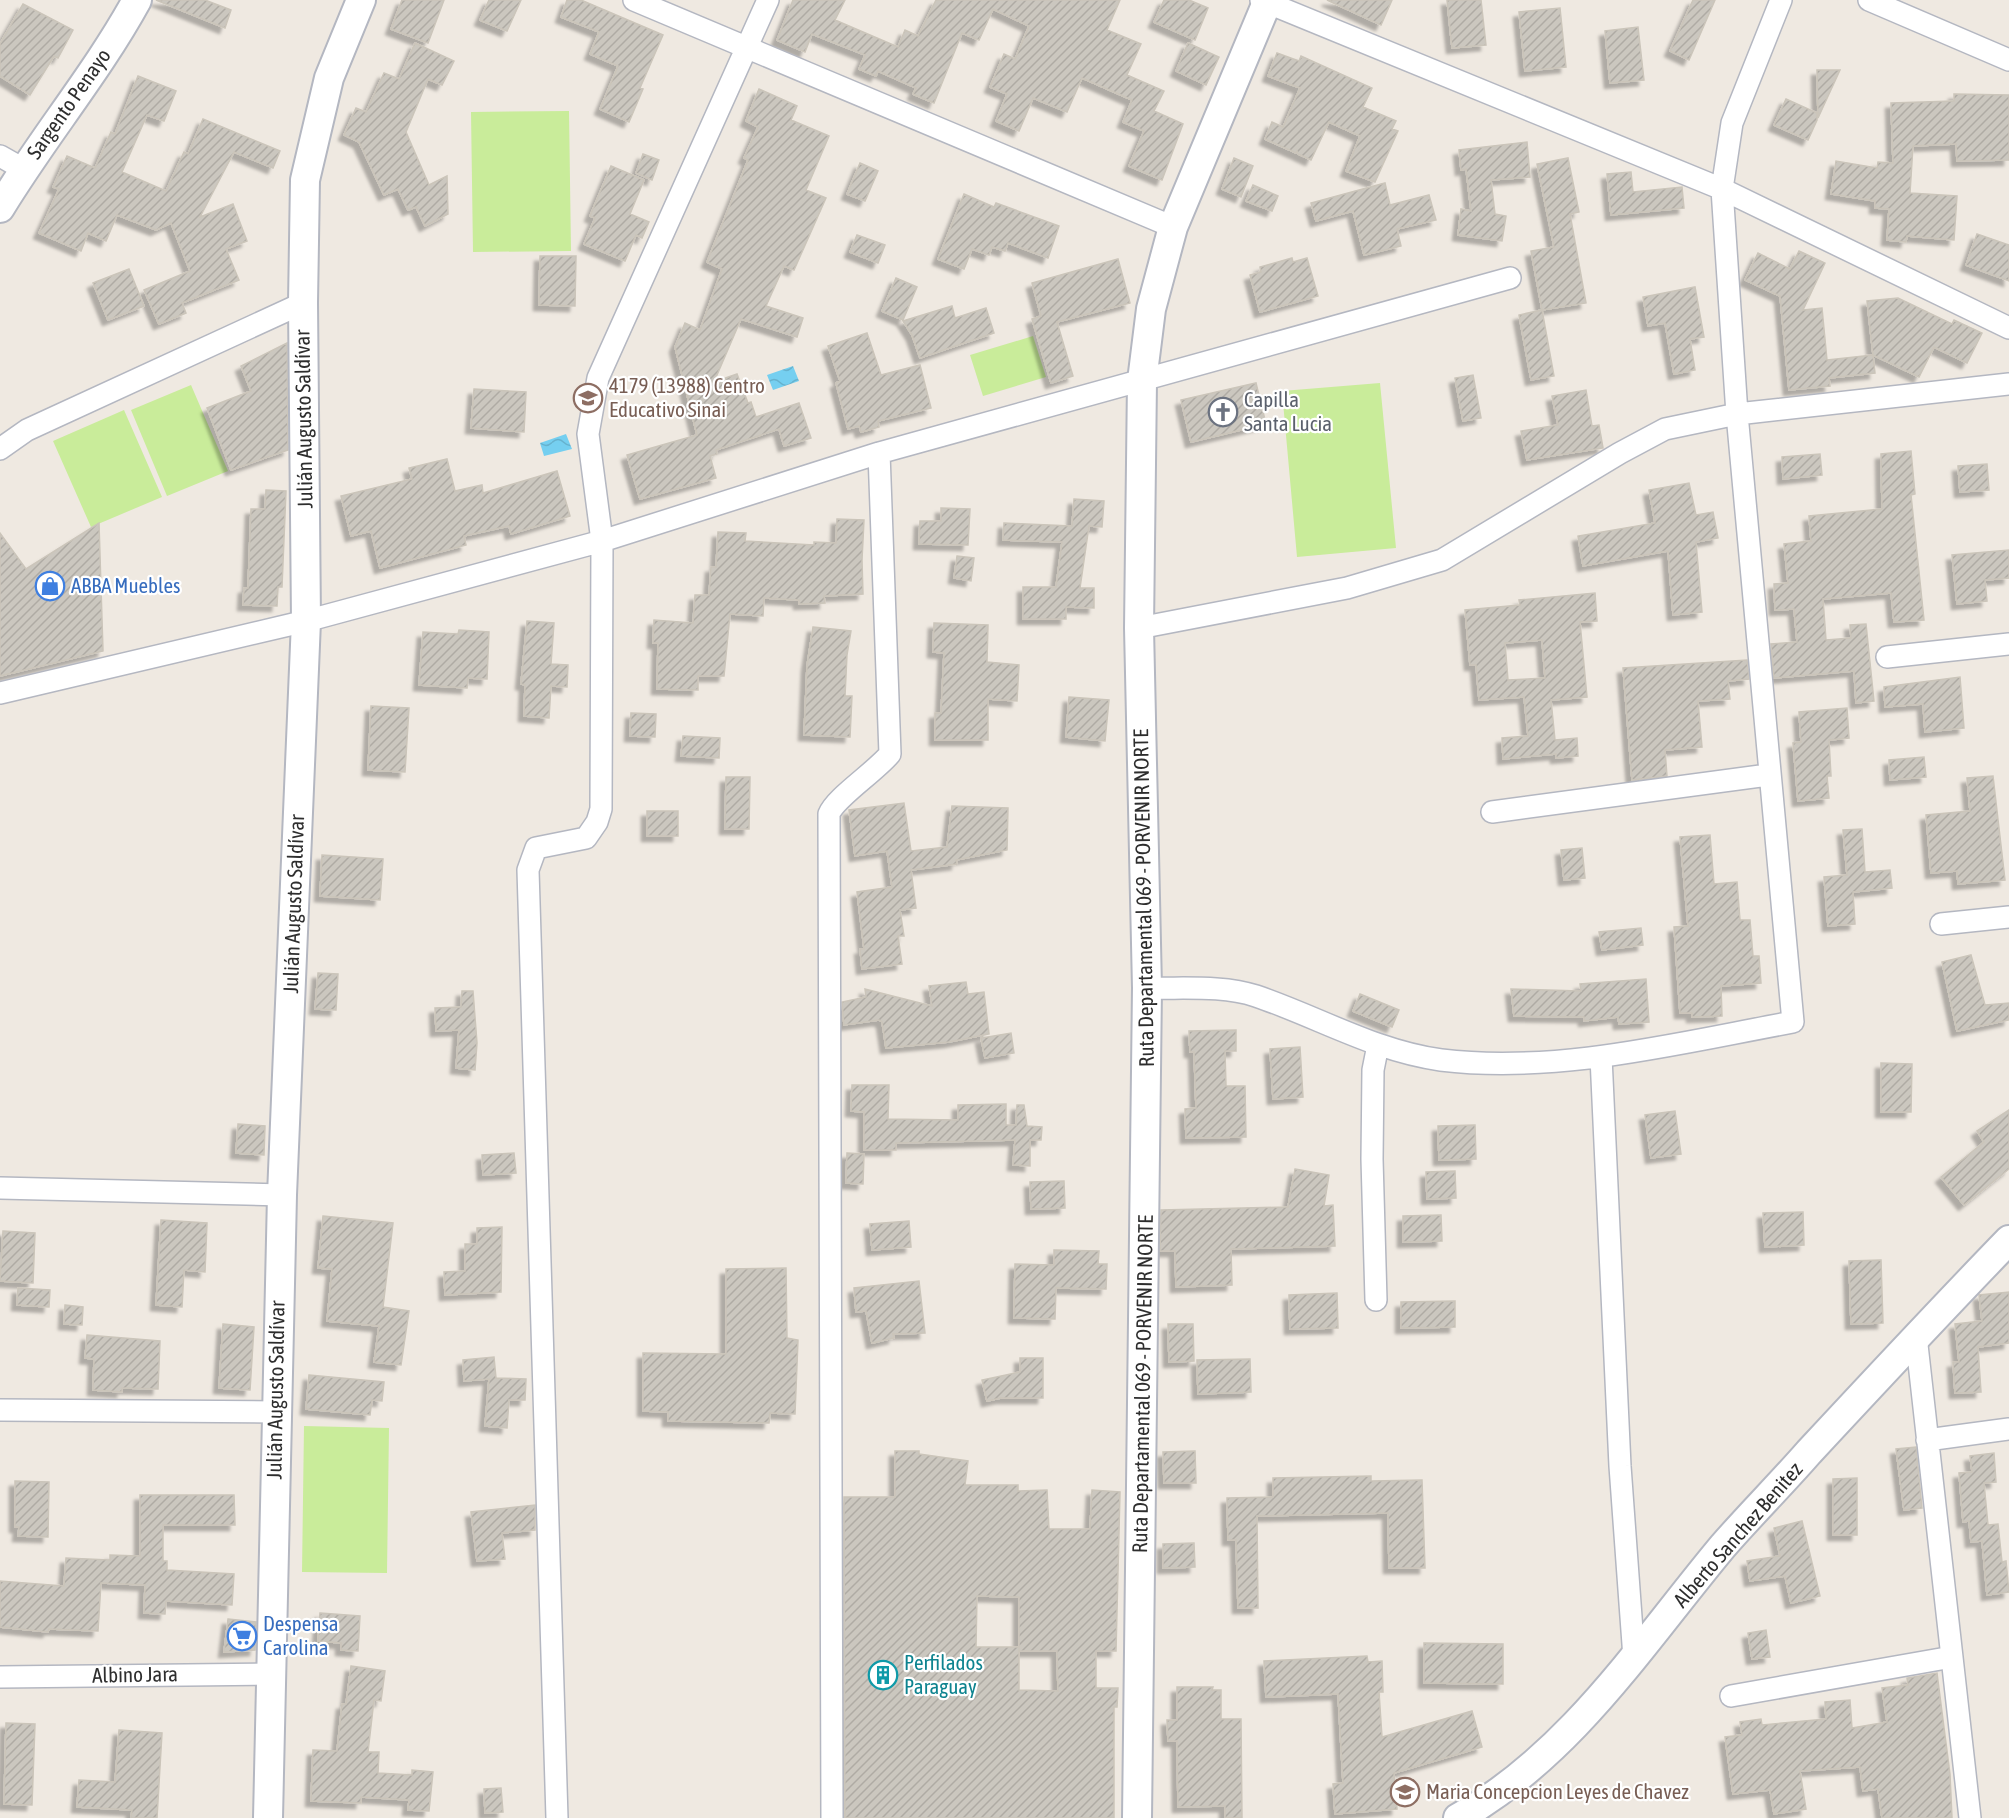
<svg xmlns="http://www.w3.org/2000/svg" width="2009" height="1818" viewBox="0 0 2009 1818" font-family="'Asap Condensed',sans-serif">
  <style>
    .pitch { fill: #c9ec9a }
    .water { fill: url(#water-waves) }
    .building { fill: url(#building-hatch); stroke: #cbc5ba; stroke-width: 1.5; fill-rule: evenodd; filter: url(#shadow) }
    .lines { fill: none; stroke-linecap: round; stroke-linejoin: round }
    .street-casing { stroke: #b4b7c1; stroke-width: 24 }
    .secondary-casing { stroke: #b4b7c1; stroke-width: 32 }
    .street { stroke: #fff; stroke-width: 21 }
    .secondary { stroke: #fff; stroke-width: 28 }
    .labels { text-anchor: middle; stroke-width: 4.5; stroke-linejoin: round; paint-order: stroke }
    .street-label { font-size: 21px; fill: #2e2e2e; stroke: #fff }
    .education-label { font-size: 21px; fill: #785e54; stroke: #fff; text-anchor: start }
    .worship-label { font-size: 21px; fill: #5b616d; stroke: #fff; text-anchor: start }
    .shop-label { font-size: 21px; fill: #366cbe; stroke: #fff; text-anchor: start }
    .culture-label { font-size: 21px; fill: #0d838f; stroke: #fff; text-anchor: start }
  </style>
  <defs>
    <pattern id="water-waves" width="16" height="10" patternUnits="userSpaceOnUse" patternTransform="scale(1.5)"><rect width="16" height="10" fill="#75cff0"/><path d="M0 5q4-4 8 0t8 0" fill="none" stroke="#66b2ce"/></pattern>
    <pattern id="building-hatch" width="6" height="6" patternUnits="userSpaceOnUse" patternTransform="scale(1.5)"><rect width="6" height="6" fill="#cbc7bf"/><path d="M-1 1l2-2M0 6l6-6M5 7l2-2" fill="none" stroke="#afaba4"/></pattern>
    <filter id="shadow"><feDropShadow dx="-5.5" dy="5.5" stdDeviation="1.5" flood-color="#0004"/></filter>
  </defs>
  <rect width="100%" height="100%" fill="#efe9e1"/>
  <!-- pitch -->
  <path class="pitch" d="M569 111 571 251 473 252 471 112Z
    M1033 336 1046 377 983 396 970 355Z
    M1380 383 1396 548 1297 557 1282 391Z
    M191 385 228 471 167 496 131 410Z
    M124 410 162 497 91 527 53 441Z
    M304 1426 389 1428 387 1573 302 1572Z"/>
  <!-- water -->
  <path class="water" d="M793 366 799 381 773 390 767 375Z
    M566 434 572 449 544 456 540 443Z"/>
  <!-- building -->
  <path class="building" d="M156 0H205L231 10 225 28Z
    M402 0H444L428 43 391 29Z
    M489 0H521L507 31 480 20Z
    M567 0H581L663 35 640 88 643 89 629 122 600 109 618 66 590 54 599 32 561 17Z
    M793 0H845L835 20 898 47 905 30 918 36 936 0H1120L1107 30 1141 44 1127 75 1164 91 1154 111 1183 124 1162 180 1129 166 1144 131 1123 122 1132 100 1082 78 1067 112 1033 98 1019 131 996 121 1007 94 990 87 1004 54 1015 59 1029 26 993 9 979 40 962 33 934 103 913 94 916 88 878 71 876 76 859 69 865 55 812 34 805 52 777 40Z
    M1164 0H1189L1208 8 1195 40 1154 22Z
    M1327 0H1392L1381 25Z
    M1447 0H1481L1486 45 1452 48Z
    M1693 0H1715L1689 60 1670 51Z
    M23 4 73 30 58 58 54 56 30 95 0 76V44Z
    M1560 8 1566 67 1525 71 1519 12Z
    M1638 27 1644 80 1610 83 1605 31Z
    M415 43 454 61 442 85 428 79 406 132 429 185 447 176 448 214 425 226 416 207 408 210 398 189 384 195 359 142 344 135 356 108 366 112 384 73 399 79Z
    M1188 43 1219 57 1206 85 1176 71Z
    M1277 53 1299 61 1301 56 1372 88 1363 107 1396 121 1392 129 1398 131 1375 182 1346 171 1360 136 1329 122 1311 160 1298 154 1297 151 1296 153 1265 139 1272 122 1283 127 1300 88 1268 76Z
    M1817 70H1840L1818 118Z
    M138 76 176 91 164 121 147 115 122 172 166 191 184 152 188 154 203 119 280 151 273 168 234 152 200 217 233 204 247 241 226 249 239 280 182 303 186 313 159 324 144 290 190 271 171 223 156 230 117 215 106 241 88 233 81 251 39 233 59 189 53 187 67 156 95 168 111 132 115 134Z
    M759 89 797 106 791 120 829 136 806 190 826 198 794 270 784 266 766 306 803 318 797 337 741 319 714 382 737 374 748 403 751 402 756 417 799 403 811 438 784 446 779 429 716 450 717 454 710 456 716 478 640 499 627 455 697 435 675 347 685 323 700 330 722 269 707 262 748 160 744 158 758 127 746 121Z
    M1954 94 2009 95V160L1957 161 1956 144 1913 146 1910 193 1957 196 1954 240 1907 236 1906 242 1887 240 1889 209 1875 208V201L1831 194 1836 161 1877 168 1878 162 1893 163 1891 103 1954 101Z
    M1786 99 1817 113V120L1808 140 1774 125Z
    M1527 142 1530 177 1491 180 1495 214 1506 216 1502 241 1458 235 1461 209 1471 211 1466 169 1461 170 1459 150Z
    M643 154 659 160 652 180 636 173Z
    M1234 158 1253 166 1241 197 1222 189Z
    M1568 158 1579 212 1570 214 1586 303 1542 310 1531 251 1554 247 1537 164Z
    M860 163 878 171 865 201 847 194Z
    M611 166 644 180 630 214 649 222 642 238 636 235 625 261 584 244 595 218 590 216Z
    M1631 172 1633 192 1682 187 1684 208 1611 215 1607 174Z
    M1385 183 1390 205 1429 195 1436 220 1397 229 1401 246 1364 255 1353 211 1316 221 1311 203Z
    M1253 185 1278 196 1272 211 1246 201Z
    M964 194 994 207 996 203 1059 226 1048 258 1008 243 1005 251 992 247 989 255 972 249 964 269 938 259Z
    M1977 234 2009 245V281L1966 265Z
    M857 235 885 245 878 263 850 252Z
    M1799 251 1825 263 1803 310 1822 308 1827 360 1873 355 1867 301 1898 298 1952 324 1954 320 1982 333 1967 363 1934 347 1919 377 1873 355 1875 373 1829 378 1830 386 1789 390 1780 296 1745 280 1758 253 1790 269Z
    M540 256H576L575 306 539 305Z
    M1292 258 1293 262 1307 258 1318 296 1260 312 1250 275 1261 272 1260 267Z
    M1118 259 1130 303 1057 322 1073 376 1051 383 1032 319 1041 316 1032 283Z
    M129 269 144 306 108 320 93 283Z
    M896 278 917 287 903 320 882 311Z
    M1695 287 1704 337 1690 339 1695 370 1674 374 1665 323 1648 326 1643 297Z
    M952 306 955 318 986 308 994 333 920 358 912 335 903 321Z
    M1542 310 1554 376 1531 380 1519 315Z
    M867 333 881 375 920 365 931 408 878 421 879 427 861 432 859 426 848 429 836 383 840 381 828 346Z
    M287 343 288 450 231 470 207 408 251 391 241 366Z
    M1473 375 1481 418 1463 421 1455 378Z
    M1256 383 1266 424 1191 442 1181 400Z
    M474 389 526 392 524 432 471 428Z
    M1586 390 1592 426 1599 425 1603 448 1527 460 1521 431 1558 425 1552 396Z
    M1911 451 1915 494 1911 495 1924 620 1894 622 1891 593 1823 599 1826 640 1851 638 1850 625 1866 624 1874 701 1856 703 1854 671 1774 678 1771 644 1797 642 1794 609 1775 610 1774 584 1788 583 1784 544 1811 541 1809 516 1882 509 1881 454Z
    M1820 454 1822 475 1783 479 1782 457Z
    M447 459 455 491 482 485 483 493 557 471 570 516 511 534 509 526 464 536 466 545 380 568 371 531 351 536 341 496 412 479 409 468Z
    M1987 464 1989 490 1960 492 1958 466Z
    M1689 483 1696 515 1713 512 1718 538 1696 542 1702 612 1673 615 1668 551 1583 566 1578 536 1655 523 1649 490Z
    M266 490 286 491 282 587H278L277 606 243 605 244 588H248L251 509H265Z
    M1074 499 1104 501 1102 527 1089 526 1080 588H1094V608L1066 607V619H1023V587H1056L1062 542 1003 540 1004 523 1072 526Z
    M941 508 970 509 968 545 919 544 920 521H941Z
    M837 519 864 520 862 560 863 594 824 596 825 603 799 604V600L764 598 763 616 730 614 724 676H698V690L657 689 658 643H653L654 620 693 623 695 595H709L711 567H716L718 532 746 533 745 541 814 545V542L836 543Z
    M99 523 103 651 0 676V533L26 569Z
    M2009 550V578L1985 580 1987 601 1957 604 1952 555Z
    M957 556 974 558 971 581 954 578Z
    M1595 593 1597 621 1580 622 1587 697 1551 700 1555 740 1577 738 1578 756 1556 758V754L1503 759 1502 738 1528 736 1524 697 1479 700 1476 665H1470L1465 610 1520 605 1519 600ZM1542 640 1545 678 1508 680 1505 643Z
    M527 621 554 623 551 664 568 665 567 687 551 686 549 718 524 716 525 685 521 684Z
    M934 623 988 625 987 662 1019 665 1017 701 988 699V740H935V713H941L944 653 933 652Z
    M813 627 851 631 847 655 845 696H852L850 737 804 735 807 666Z
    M459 630 489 632 487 679 468 678 467 688 419 685 423 632 458 634Z
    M1747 660 1749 679 1728 681 1730 699 1698 701 1702 747 1665 750 1667 776 1632 780 1623 668Z
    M1960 677 1964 728 1925 732 1923 704 1885 707 1884 687Z
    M1069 697 1109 700 1105 741 1066 737Z
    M371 706 409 708 405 772 368 770Z
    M1847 708 1849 738 1829 740 1831 776H1827L1829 798 1798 801 1793 743 1801 742 1799 712Z
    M631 713 656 714 655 737 630 736Z
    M683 736 720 738 719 758 681 756Z
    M1924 757 1926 777 1890 780 1889 760Z
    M1993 776 2005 880 1958 884 1957 871 1931 873 1926 815 1970 811 1967 778Z
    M726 777H750L749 829H725Z
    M904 803 911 851 947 847 952 806 1008 808 1007 850 956 860 957 864 911 870 916 908 900 910 904 936H898L902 964 862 969 860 949H864L857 892 892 887 887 851 855 856 849 810Z
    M647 811H678V836H647Z
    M1862 829 1865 872 1890 870 1892 888 1853 892 1855 924 1828 926 1824 877 1847 875 1843 830Z
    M1710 835 1714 884 1737 882 1740 920H1750L1753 956H1759L1761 983 1721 986 1722 1016 1692 1017V1013H1680L1674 927 1688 926 1680 837Z
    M1582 848 1585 878 1564 880 1561 850Z
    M322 855 383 859 380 900 320 896Z
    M1641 928 1643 945 1602 950 1599 932Z
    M1971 955 1985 1005 2009 1003V1020L1957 1031 1942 962Z
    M318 973 338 974 336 1010 315 1009Z
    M1646 979 1649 1022 1619 1024 1618 1017 1584 1021V1017L1514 1016 1511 989 1581 991 1580 984Z
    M966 982 968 994 984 992 989 1034 949 1042 886 1048 882 1022 879 1020 844 1025 842 1002 866 997 865 989 932 1006 929 986Z
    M462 991H473L477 1043 475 1070 456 1068 459 1030 436 1031 435 1008 461 1007Z
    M1360 994 1399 1010 1392 1027 1353 1011Z
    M1236 1030V1051H1225L1226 1086H1245L1246 1137 1186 1138 1185 1109 1196 1108 1194 1052H1190L1189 1031Z
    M1011 1033 1014 1053 985 1058 981 1038Z
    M1300 1047 1303 1097 1273 1099 1270 1049Z
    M1881 1063 1912 1064 1911 1112H1881Z
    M852 1085H889L888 1119 958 1120V1105L1006 1104V1125H1016L1017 1105H1024L1027 1126 1042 1127 1041 1140H1030V1166L1013 1165 1015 1140 896 1143V1150H864V1112L851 1111Z
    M2009 1110V1169L1964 1205 1941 1177 1984 1142 1977 1131Z
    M1675 1111 1681 1154 1651 1158 1645 1115Z
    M238 1124 265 1126 264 1155 236 1153Z
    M1475 1125 1476 1159 1439 1160 1438 1126Z
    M514 1153 516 1173 483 1175 482 1155Z
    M847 1153 864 1154 863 1184 846 1183Z
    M1295 1169 1329 1175 1324 1206 1333 1205 1335 1246 1231 1249 1232 1285 1176 1287 1175 1251H1160L1161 1210 1288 1207Z
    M1455 1171 1456 1198 1427 1199 1426 1172Z
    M1064 1181 1065 1208 1031 1209 1030 1182Z
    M1803 1212 1804 1245 1765 1247 1763 1213Z
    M1441 1215 1442 1241 1403 1242V1216Z
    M323 1216 393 1223 383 1307 409 1311 401 1365 374 1362 379 1326 327 1321 332 1269 318 1268Z
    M161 1220 207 1223 205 1272 184 1270 182 1307 156 1305Z
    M909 1221 911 1247 872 1250 870 1224Z
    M502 1227 501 1292 445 1295 444 1272 465 1271V1244H477V1228Z
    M3 1231 35 1233 33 1283 0 1281Z
    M1054 1250 1099 1251 1098 1264H1107L1106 1289 1056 1288 1055 1319 1014 1318 1015 1264 1054 1265Z
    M1881 1260 1883 1323 1851 1324 1849 1261Z
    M786 1268 787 1338 798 1340 795 1414 770 1413 769 1423 668 1421V1412L643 1411V1353L726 1354V1269Z
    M919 1281 925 1333 893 1334 894 1338 872 1343 866 1311 856 1312 854 1288Z
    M18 1288 50 1290 49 1307 17 1305Z
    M2009 1292V1343L1978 1347 1981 1392 1955 1393 1953 1362H1959L1955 1324 1982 1321 1979 1295Z
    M1337 1293 1338 1328 1290 1329 1289 1295Z
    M1455 1301V1327L1401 1328V1302Z
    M65 1305 83 1307 82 1325 64 1324Z
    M223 1324 254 1327 250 1390 219 1388Z
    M1168 1324H1193L1194 1361 1169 1362Z
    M87 1335 160 1341 158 1389 122 1388V1392L93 1390 94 1359 85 1358Z
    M494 1357 496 1378 526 1379 525 1400H509L507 1428 485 1426 489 1379 464 1381 463 1360Z
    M1020 1358H1043V1398H1001L987 1401 982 1380 1020 1372Z
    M1250 1359 1251 1392 1198 1394 1197 1360Z
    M309 1375 384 1382 382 1401 372 1400 370 1415 306 1409Z
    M1916 1447 1922 1508 1904 1510 1896 1449Z
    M895 1451H919V1454L968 1461 965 1485H1018V1491L1047 1490 1049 1529H1090L1092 1490 1120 1492 1116 1651H1096V1688H1118L1117 1707H1114V1818H845L844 1497H895ZM977 1596 1019 1597V1651H1057L1058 1691 1019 1690V1647H976Z
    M1195 1451 1196 1483H1164L1163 1452Z
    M1994 1453 1996 1482 1984 1483 1988 1525 1998 1524 2002 1562 2006 1561 2009 1592 1987 1595 1982 1541 1971 1542 1969 1521 1963 1522 1959 1473 1972 1472 1970 1456Z
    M1371 1476V1481L1422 1480 1425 1568H1389L1388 1513 1257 1516 1258 1608H1238L1236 1540H1228L1227 1498 1273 1497V1478Z
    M1857 1478V1535H1833V1479Z
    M15 1481 49 1482 48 1537 18 1536 19 1527H15Z
    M140 1495H234L235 1525H163V1561H167V1570L234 1574 232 1605 166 1601 165 1614 144 1613 145 1585 101 1583 98 1631 49 1629 48 1632 0 1627V1581L64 1586 66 1558 110 1560V1555L140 1556Z
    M535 1505V1530L502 1533 505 1559 477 1561 471 1512Z
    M1802 1521 1820 1596 1791 1603 1785 1576 1750 1581 1747 1561 1780 1556 1774 1528Z
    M1194 1543 1195 1567 1163 1568V1544Z
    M320 1613 360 1616 358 1651 341 1650V1643L318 1641Z
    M228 1619 256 1622 255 1650 224 1652Z
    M1766 1630 1770 1657 1752 1659 1748 1633Z
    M1424 1643 1503 1644V1684L1424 1683Z
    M1367 1656 1368 1662 1382 1661 1383 1692H1379L1382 1737 1472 1711 1482 1747 1394 1773 1397 1809 1335 1814 1333 1784 1343 1783 1338 1694 1266 1697 1264 1661Z
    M351 1666 385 1671 381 1701 374 1700 368 1752H379L378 1773 412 1775V1770L433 1772 429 1811 408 1810 409 1800 361 1797V1803L311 1801 313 1750 337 1751 342 1704H346Z
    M1937 1673 1950 1774 1952 1818H1882L1878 1789 1863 1791 1860 1767 1800 1771 1806 1809 1774 1814 1770 1790 1733 1794 1725 1737 1742 1735 1740 1722 1761 1719 1762 1725 1826 1719 1825 1702 1850 1700 1852 1728 1887 1722 1882 1688 1908 1685 1907 1678Z
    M1177 1687H1213L1212 1690H1221V1719H1241L1242 1818H1225V1806L1178 1807 1177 1741H1168L1167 1720H1177Z
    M6 1723 35 1724 32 1805 4 1804Z
    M119 1730 162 1733 157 1818H131L132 1810 77 1807 79 1780 115 1782Z
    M501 1788 503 1812 485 1813 484 1789Z"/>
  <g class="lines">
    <!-- street casing -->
    <g class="street-casing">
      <path id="street" d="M634 0 1173 227
        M1261 0 1722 189 2009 328
        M1869 0 2009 60
        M0 156 23 169
        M0 449 27 430 303 303
        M1139 628 1347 588 1442 560 1620 453 1665 429 1737 414 2009 384
        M1887 657 2009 644
        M0 693 306 621 602 541 879 453 1510 278
        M1492 812 1768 775
        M1941 924 2009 917
        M1147 988C1182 989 1223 985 1256 996 1318 1017 1375 1051 1441 1060 1558 1074 1678 1043 1793 1022L1737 414 1722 189 1732 123 1781 0
        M1601 1057 1620 1466 1634 1658
        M0 1188 282 1195
        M1376 1300 1372 1159 1373 1070 1378 1045
        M1916 1336 1970 1818
        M0 1410 275 1412
        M1927 1440 2009 1429
        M0 1677 271 1674
        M1731 1696 1952 1657
        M557 1818 528 870 536 848 586 838 597 822 601 809 602 541 588 434 598 378 768 0
        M832 1818 829 814C835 798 875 772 890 754L879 453"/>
    </g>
    <!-- secondary casing -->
    <g class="secondary-casing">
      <path id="secondary" d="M0 208C43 137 97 73 137 0
        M268 1818 282 1195 306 621 303 303 305 180 329 78 361 0
        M1137 1818 1147 988 1139 628 1142 381 1151 309 1173 227 1268 0
        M1458 1818C1571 1755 1642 1643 1723 1546 1751 1514 1781 1484 1809 1452 1875 1381 1941 1310 2009 1240"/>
    </g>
    <!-- street -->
    <use href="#street" class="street"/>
    <!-- secondary -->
    <use href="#secondary" class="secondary"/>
  </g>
  <!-- icons -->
  <defs>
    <g id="school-ring" transform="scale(1.5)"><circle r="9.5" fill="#fff" stroke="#8d6e63" stroke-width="1.5"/><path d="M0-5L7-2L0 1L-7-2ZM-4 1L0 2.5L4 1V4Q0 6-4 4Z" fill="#8d6e63"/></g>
    <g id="church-ring" transform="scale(1.5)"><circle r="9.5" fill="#fff" stroke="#6b7280" stroke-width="1.5"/><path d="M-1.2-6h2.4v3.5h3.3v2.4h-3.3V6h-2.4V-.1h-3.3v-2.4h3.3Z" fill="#6b7280"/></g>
    <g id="shop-ring" transform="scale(1.5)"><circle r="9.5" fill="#fff" stroke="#3f7fe0" stroke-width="1.5"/><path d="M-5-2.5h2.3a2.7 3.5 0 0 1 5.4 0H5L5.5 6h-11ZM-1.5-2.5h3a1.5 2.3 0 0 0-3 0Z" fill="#3f7fe0"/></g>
    <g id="supermarket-ring" transform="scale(1.5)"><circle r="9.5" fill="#fff" stroke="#3f7fe0" stroke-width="1.5"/><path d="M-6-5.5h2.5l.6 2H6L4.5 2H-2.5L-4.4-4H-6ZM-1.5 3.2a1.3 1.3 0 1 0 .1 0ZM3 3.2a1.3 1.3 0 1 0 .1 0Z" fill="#3f7fe0"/></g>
    <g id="building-ring" transform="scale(1.5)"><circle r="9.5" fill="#fff" stroke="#0f9aa8" stroke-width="1.5"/><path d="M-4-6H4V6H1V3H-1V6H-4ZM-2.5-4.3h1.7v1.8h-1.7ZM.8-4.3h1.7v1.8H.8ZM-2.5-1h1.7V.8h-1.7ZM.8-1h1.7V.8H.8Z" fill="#0f9aa8"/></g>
  </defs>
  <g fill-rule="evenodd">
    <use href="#school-ring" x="588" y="398"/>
    <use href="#church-ring" x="1223" y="412"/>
    <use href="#shop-ring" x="50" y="586"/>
    <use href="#supermarket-ring" x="242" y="1636"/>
    <use href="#building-ring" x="883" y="1675"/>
    <use href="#school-ring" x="1405" y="1792"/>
  </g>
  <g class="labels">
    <!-- street labels -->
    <g class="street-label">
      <text transform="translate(69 104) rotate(-55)" y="7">Sargento Penayo</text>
      <text transform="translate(304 419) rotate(-91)" y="7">Julián Augusto Saldívar</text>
      <text transform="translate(1144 898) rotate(-91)" y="7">Ruta Departamental 069 - PORVENIR NORTE</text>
      <text transform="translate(294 904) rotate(-88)" y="7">Julián Augusto Saldívar</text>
      <text transform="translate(1143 1384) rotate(-89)" y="7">Ruta Departamental 069 - PORVENIR NORTE</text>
      <text transform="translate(276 1390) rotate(-89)" y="7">Julián Augusto Saldívar</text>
      <text transform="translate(1738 1535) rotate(-49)" y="7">Alberto Sanchez Benitez</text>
      <text transform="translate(135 1675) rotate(-1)" y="7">Albino Jara</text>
    </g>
    <!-- education labels -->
    <g class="education-label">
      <text x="609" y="393">4179 (13988) Centro<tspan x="609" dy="24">Educativo Sinai</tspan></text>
      <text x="1426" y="1799">Maria Concepcion Leyes de Chavez</text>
    </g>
    <!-- worship labels -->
    <g class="worship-label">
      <text x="1244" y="407">Capilla<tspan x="1244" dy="24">Santa Lucia</tspan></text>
    </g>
    <!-- shop labels -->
    <g class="shop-label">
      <text x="71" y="593">ABBA Muebles</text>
      <text x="263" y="1631">Despensa<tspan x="263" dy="24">Carolina</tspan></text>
    </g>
    <!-- culture labels -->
    <g class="culture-label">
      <text x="904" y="1670">Perfilados<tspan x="904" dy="24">Paraguay</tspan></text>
    </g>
  </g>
</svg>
